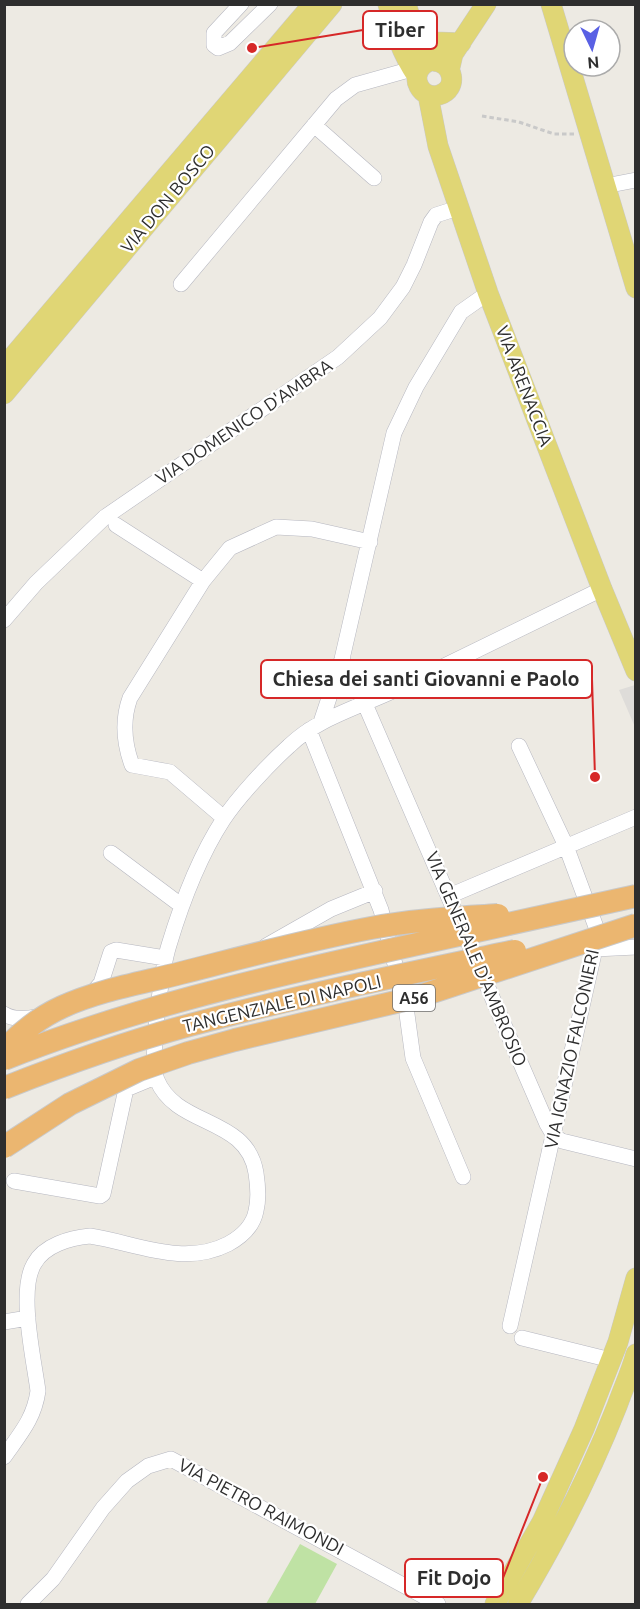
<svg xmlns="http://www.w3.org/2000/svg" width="640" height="1609" viewBox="0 0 640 1609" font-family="Ubuntu,sans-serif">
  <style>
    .pitch { fill: #bfe2a4 }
    .plaza { fill: #dedcd9 }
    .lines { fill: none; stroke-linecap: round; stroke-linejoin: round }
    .minor-casing { stroke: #b6b7c0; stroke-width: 16 }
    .major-casing { stroke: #c9c9c9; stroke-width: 21 }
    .path { stroke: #c9c9c9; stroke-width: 3; stroke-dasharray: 4.5 3; stroke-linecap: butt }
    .minor { stroke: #fff; stroke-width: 15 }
    .major { stroke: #e0d675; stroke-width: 20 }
    .highway-bridge-casing { stroke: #c9c9c9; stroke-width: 24; stroke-linecap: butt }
    .highway-bridge { stroke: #ebb670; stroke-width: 22 }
    .labels { text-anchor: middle; stroke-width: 4.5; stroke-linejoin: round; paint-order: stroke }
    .shield { fill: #fff; stroke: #6d6d6d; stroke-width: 1.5 }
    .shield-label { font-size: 16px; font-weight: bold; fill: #2e2e2e }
    .street-label { font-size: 18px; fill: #2e2e2e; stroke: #fff }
    .leader { fill: none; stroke: #d62828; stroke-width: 2 }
    .callout-dot { fill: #d62828; stroke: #fff; stroke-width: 2 }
    .callout { fill: #fff; stroke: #d62828; stroke-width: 2 }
    .callout-label { font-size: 20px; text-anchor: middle; font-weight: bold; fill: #2e2e2e }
  </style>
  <rect width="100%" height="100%" fill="#edeae3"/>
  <!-- pitch -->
  <path class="pitch" d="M300 1544 337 1564 315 1604H266Z"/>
  <!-- plaza -->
  <path class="plaza" d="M635 685H636L635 727 619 690Z"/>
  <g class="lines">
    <!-- minor casing -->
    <g class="minor-casing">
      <path id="minor" d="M241 4 214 33V45L218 48 230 43 270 4
        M314 125 374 178
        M605 186 636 180
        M181 284 336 99 355 85 412 69
        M116 525 203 581
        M4 620 36 583 105 517 338 357 380 318 403 287 414 265 431 222 436 215 458 208
        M342 659 365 704 547 1124 554 1136 562 1141 636 1159
        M321 722 342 659 394 433 416 387 461 312 488 293
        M309 730 381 910 406 1007 413 1058 463 1177
        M224 818 170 772 132 765C124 743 122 720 130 698L203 581 230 548 276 527 312 529 370 542
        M111 853 182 906
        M449 896 636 817
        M266 946 331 909 375 891
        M595 949 636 947
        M90 996 101 983 111 952 116 950 165 958
        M4 1014C15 1021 30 1018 42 1016
        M14 1181 100 1196 103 1194 126 1089 155 1077
        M4 1322 28 1318
        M510 1326 595 949 596 927 566 846 519 746
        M522 1338 611 1360
        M4 1457C20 1434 34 1419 38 1391 34 1360 18 1291 34 1264 44 1245 70 1238 90 1236 136 1243 183 1267 228 1244 241 1237 253 1226 256 1211 259 1199 258 1186 256 1173 247 1116 177 1128 157 1080 149 1061 162 967 169 945 182 902 199 857 223 820 238 797 269 764 289 746 318 718 359 707 395 690 464 657 533 623 602 589
        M28 1604 53 1579 103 1508 127 1481 148 1466 171 1459 438 1604"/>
    </g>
    <!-- major casing -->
    <g class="major-casing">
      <path id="major" d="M388 4C395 32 401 52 417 76
        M406 4 425 63
        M551 4 636 288
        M415 34 435 42 461 43
        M433 61C454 62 459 89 439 95 421 100 409 77 423 65 430 59 444 57 453 54
        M450 67 453 54 486 4
        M428 95 438 146 488 293 602 589 636 671
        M4 367 313 4
        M4 394 332 4
        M495 1604 542 1522 584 1429 618 1342 636 1278
        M518 1604C556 1541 590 1475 617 1406 623 1389 631 1372 636 1354"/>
    </g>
    <!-- path -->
    <path class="path" d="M482 116 519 122 554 134H574"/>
    <!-- minor -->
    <use href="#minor" class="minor"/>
    <!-- major -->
    <use href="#major" class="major"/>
    <!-- highway-bridge casing -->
    <g class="highway-bridge-casing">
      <path id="highway-bridge" d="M4 1050C21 1032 40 1017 62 1007 99 990 142 983 181 973 244 957 307 940 371 928 413 920 456 918 498 915
        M4 1059C130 1009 259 979 390 950 472 932 554 914 636 896
        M4 1088C65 1064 127 1042 190 1025 297 996 407 974 515 951
        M4 1147 70 1104 139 1070 188 1053 235 1040 417 997 636 925"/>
    </g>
    <!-- highway-bridge -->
    <use href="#highway-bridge" class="highway-bridge"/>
  </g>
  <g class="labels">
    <!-- shield labels -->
    <rect class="shield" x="393" y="985" width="42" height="26" rx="4.5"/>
    <g class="shield-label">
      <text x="414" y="1004">A56</text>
    </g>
    <!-- street labels -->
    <g class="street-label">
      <text transform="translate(168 199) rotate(-50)" y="6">VIA DON BOSCO</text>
      <text transform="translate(524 386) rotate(69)" y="6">VIA ARENACCIA</text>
      <text transform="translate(244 422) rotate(-34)" y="6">VIA DOMENICO D'AMBRA</text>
      <text transform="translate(476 959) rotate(67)" y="6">VIA GENERALE D'AMBROSIO</text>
      <text transform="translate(282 1004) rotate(-13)" y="6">TANGENZIALE DI NAPOLI</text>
      <text transform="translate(572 1049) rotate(-78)" y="6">VIA IGNAZIO FALCONIERI</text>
      <text transform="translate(261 1507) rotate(28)" y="6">VIA PIETRO RAIMONDI</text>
    </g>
  </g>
  <!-- callouts -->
  <path class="leader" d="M252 48L363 30M595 777L592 679M543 1477L503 1578"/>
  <g class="callout-dot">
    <circle cx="252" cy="48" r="6"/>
    <circle cx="595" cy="777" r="6"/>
    <circle cx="543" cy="1477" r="6"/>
  </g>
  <g class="callout">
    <rect x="363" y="11" width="74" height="38" rx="6"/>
    <rect x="261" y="660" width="331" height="38" rx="6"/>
    <rect x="405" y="1559" width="98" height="38" rx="6"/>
  </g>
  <g class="callout-label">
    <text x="400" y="37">Tiber</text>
    <text x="426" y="686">Chiesa dei santi Giovanni e Paolo</text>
    <text x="454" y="1585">Fit Dojo</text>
  </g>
  <!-- border -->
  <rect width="640" height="1609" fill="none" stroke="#2e2e2e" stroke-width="12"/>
  <!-- north arrow -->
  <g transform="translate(592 48) rotate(175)"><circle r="28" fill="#ffffff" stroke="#ababab" stroke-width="1.5"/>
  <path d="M0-4.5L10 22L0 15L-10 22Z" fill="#5960e4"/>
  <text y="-9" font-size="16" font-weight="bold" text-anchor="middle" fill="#2e2e2e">N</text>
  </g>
</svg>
